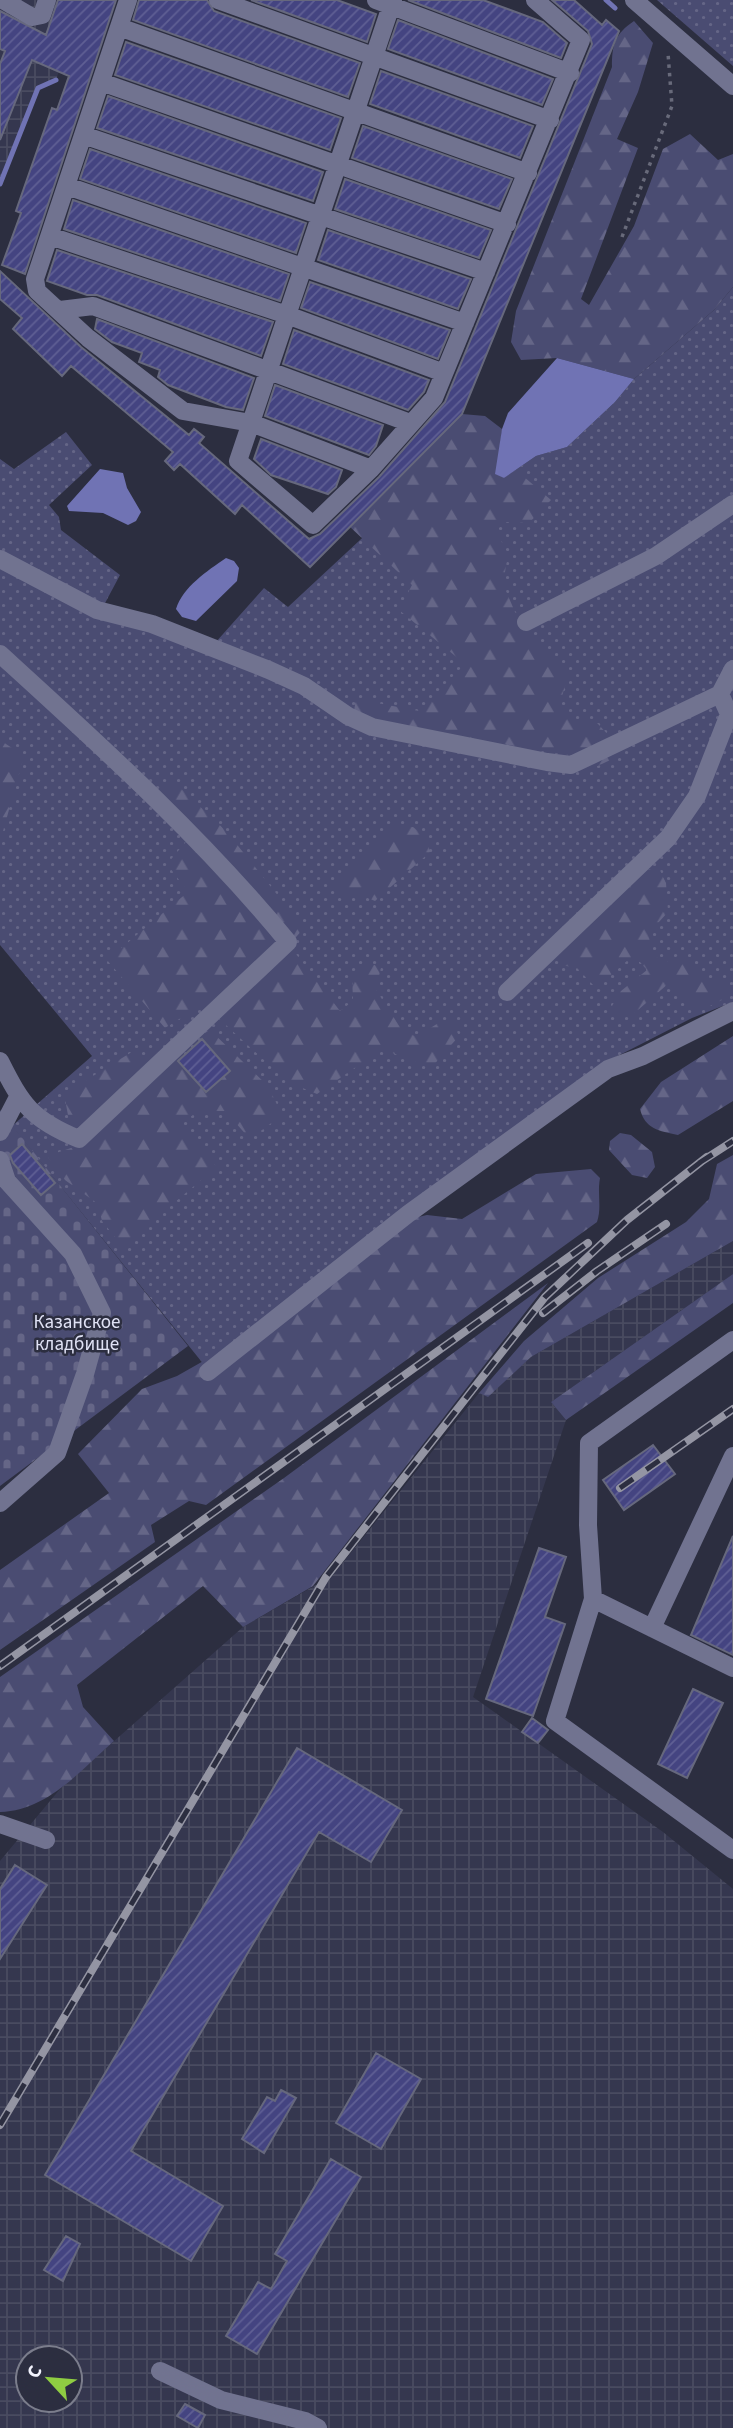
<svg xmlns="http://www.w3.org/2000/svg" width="733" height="2428" viewBox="0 0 733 2428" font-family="'Source Sans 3',sans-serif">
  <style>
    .industrial { fill: url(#industrial-grid); fill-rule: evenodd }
    .grass { fill: url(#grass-dots) }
    .forest { fill: url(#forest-firs) }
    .cemetery { fill: url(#cemetery-stones) }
    .water { fill: #7073b4 }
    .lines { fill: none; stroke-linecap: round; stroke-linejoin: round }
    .stream { stroke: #7073b4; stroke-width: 5 }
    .building { fill: url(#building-hatch); stroke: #66687d; stroke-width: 2 }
    .path { stroke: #686a7a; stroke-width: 3.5; stroke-dasharray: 3.5 5; stroke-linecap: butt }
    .minor { stroke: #717390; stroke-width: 18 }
    .rail-casing { stroke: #9495a3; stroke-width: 8 }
    .rail { stroke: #2c2e40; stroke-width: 5; stroke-dasharray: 16; stroke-linecap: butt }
    .labels { text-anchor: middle; stroke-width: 5; stroke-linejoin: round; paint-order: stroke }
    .park-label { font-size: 19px; fill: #e0e2f5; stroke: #2c2e40 }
  </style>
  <defs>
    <pattern id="industrial-grid" width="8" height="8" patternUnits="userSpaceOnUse" patternTransform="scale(1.75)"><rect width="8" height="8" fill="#35374f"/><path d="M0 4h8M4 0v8" fill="none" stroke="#494b60"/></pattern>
    <pattern id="grass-dots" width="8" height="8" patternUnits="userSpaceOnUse" patternTransform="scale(1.75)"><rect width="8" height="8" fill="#4a4c72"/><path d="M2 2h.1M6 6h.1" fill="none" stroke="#656687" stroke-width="1.8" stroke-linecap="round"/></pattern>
    <pattern id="forest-firs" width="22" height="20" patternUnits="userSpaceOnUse" patternTransform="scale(1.75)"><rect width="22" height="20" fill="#4a4c72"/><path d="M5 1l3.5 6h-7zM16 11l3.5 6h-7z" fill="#656687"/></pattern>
    <pattern id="cemetery-stones" width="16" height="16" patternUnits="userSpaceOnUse" patternTransform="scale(1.75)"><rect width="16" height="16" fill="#4a4c72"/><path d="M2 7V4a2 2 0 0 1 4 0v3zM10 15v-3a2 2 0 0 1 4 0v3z" fill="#656687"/></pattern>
    <pattern id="building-hatch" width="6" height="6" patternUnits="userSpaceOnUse" patternTransform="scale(1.75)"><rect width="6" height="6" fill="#444481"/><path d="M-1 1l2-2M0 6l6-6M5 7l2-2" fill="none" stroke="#5f5f94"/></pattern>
  </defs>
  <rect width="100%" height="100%" fill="#2c2e40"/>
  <!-- industrial -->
  <path class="industrial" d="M0 0H82L56 80 38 88 0 184Z
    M733 1241V1274L551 1402 566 1420 473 1697 663 1832 733 1889V2428H0V1861L60 1789 243 1627 333 1575 479 1393 488 1396 531 1357ZM28 2358H70V2400H28Z"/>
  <!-- grass -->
  <path class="grass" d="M657 0H733V66Z
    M733 287V1002L692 1018 606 1062 205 1366 12 1126 92 1056 0 945V459L14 469 66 432 92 465 49 505 59 517 61 530 120 575 104 605 215 643 264 588 288 607 475 433 502 429 496 474 504 478 536 456 567 447 615 402 634 379 714 310Z"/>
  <!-- forest -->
  <path class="forest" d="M634 21 653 43 638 92 617 139 638 148 581 299 589 305 634 226 663 149 690 134 718 160 733 154V287L714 310 634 379 557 358 521 360 511 342 516 311 612 67C612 44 615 34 634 21Z
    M462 414 485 416 502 429 496 474 504 478 516 470 551 500 529 523 504 522 496 531 508 554 503 584 515 612 568 676 560 703 567 717 598 724 625 753 585 772 567 755 383 723 354 711 356 699 419 711 465 664 399 610 412 585 349 526Z
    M0 740 24 756 0 842Z
    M172 780 226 831 304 928 289 945 340 1011 353 1001 352 973 366 962 381 967 376 990 400 1027 416 1037 440 1022 453 1023 459 1036 431 1068 382 1049 317 1094 288 1082 203 1004 165 1028 107 960 188 892 167 864 196 830 158 794Z
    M413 827 426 837 430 852 375 901 356 893 341 895 336 888 341 875 391 828Z
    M658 866 666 883 668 912 648 934 654 955 664 963 680 955 706 980H722L732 986 726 998 700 1011 669 983 630 1017 616 1014 612 1006 621 991 647 970 640 962 628 960 596 988 577 968 561 965 556 957 642 872Z
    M210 1030 268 1086 282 1115 250 1139 225 1111H198L180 1125 217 1167 122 1246 102 1221 98 1204 65 1180 47 1156 74 1147 64 1094 135 1050 146 1058 167 1046 206 1092 230 1071 200 1036Z
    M733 1036V1101L678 1135C659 1131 645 1129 640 1109L661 1082Z
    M620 1133 631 1135 652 1152 655 1167 647 1178 632 1175 609 1150 610 1141Z
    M733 1155V1241L531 1357 488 1397 479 1393 524 1341 598 1278 686 1222 709 1199 717 1164Z
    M591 1169 600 1178C597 1194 602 1207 597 1222L206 1505 189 1501 151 1525 155 1542 0 1650V1570L109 1493 78 1454 142 1389 177 1376 251 1334 401 1221 427 1215 462 1219 536 1174Z
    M733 1274V1303L566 1420 551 1402Z
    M548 1283 313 1586 243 1627 203 1586 77 1685 83 1707 114 1741C81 1770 47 1811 0 1812V1677L284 1478Z"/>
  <!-- cemetery -->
  <path class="cemetery" d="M0 1110 188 1346 0 1486Z"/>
  <!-- water -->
  <path class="water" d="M557 358 634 379 615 402 567 447 536 456 504 478 495 474 502 429 508 413Z
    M100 469 123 473 127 488 141 512 136 521 128 525 103 513 69 511 67 506Z
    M226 558 234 561 239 568 237 581 196 621 182 617 176 609C183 587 207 571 226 558Z"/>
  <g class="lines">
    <!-- stream -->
    <path class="stream" d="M606 0 615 8
      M0 184 38 88 56 80"/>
  </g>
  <!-- building -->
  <path class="building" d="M58 0H116L25 274 2 265 21 213 16 211 52 108 57 110 69 76 32 60 0 140V64L5 51 0 49V11L46 35Z
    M139 0H207L214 11 360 63 348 97 133 20Z
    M251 0H337L376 14 367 42Z
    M408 0H483L543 22 567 43 561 58Z
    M552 0H574L602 25 606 20 619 31 462 414 310 567 242 505 235 514 180 464 174 470 165 461 173 452 71 366 62 376 13 329 22 318 0 299V271L81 347 189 435 194 429 204 437 199 443 309 539 320 534 379 477 445 402 592 44 588 31Z
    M398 20 553 79 542 105 388 49Z
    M126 42 341 118 330 150 115 75Z
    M381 71 533 126 520 158 370 104Z
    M108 96 323 172 313 201 97 128Z
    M363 126 512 179 499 209 352 158Z
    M90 149 306 223 296 253 80 179Z
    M345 179 491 230 479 258 335 209Z
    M73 200 289 274 280 301 64 229Z
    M328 230 471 279 458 309 318 260Z
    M57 250 273 322 261 356 97 295H87L47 281Z
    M310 282 450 330 438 359 301 308Z
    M97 319 254 378 243 410 226 407 168 385 158 377 160 370 139 362 142 353 112 342 95 329Z
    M294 330 429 380 424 392 408 410 283 364Z
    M275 385 383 425 376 446 369 455 265 416Z
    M261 439 342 470 336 487 328 494 271 475 254 459Z
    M202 1039 230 1071 206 1092 178 1061Z
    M22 1144 55 1183 41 1195 13 1163 10 1155Z
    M653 1445 675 1474 624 1510 603 1480Z
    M733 1536V1655L691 1635Z
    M539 1548 566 1557 545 1617 565 1624 533 1716 486 1699Z
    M693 1689 723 1703 687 1778 658 1764Z
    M532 1718 548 1730 538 1743 522 1732Z
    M297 1748 402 1810 371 1862 319 1832 131 2151 223 2206 191 2261 45 2175Z
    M15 1865 47 1885 0 1959V1889Z
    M376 2053 421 2079 381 2149 336 2123Z
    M281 2090 296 2098 264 2153 242 2139 267 2097 275 2101Z
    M331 2159 361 2177 257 2354 226 2336 258 2282 271 2289 287 2261 275 2254Z
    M66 2236 80 2244 63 2281 44 2270Z
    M185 2404 205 2415 198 2428 177 2416Z"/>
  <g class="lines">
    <!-- path -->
    <path class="path" d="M622 237 672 106 668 53"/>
    <!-- minor -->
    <path class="minor" d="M3 0 32 17 42 15 47 0
      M128 0 35 279 37 291 88 338 183 411 251 423 371 469
      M218 0 550 120
      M376 0 570 73
      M393 0 238 461 313 525 371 469 434 398 581 40 535 0
      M634 0 733 86
      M119 27 528 173
      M101 82 507 224
      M83 135 486 272
      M67 186 465 323
      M50 236 287 315 444 373
      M60 310 93 306 410 423
      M0 559 97 610 152 624 269 670 304 686 348 716 372 727 547 762 571 765 720 694
      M526 622 656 556 733 504
      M0 654C101 746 201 836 288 942L79 1139C32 1120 22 1105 0 1061
      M507 992 668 838 697 796 729 714 720 694 733 669
      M0 1132 18 1097
      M0 1160 7 1181 73 1254 102 1313 85 1374 57 1453 0 1503
      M733 1340 589 1443 588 1525 593 1599 555 1721 733 1850
      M208 1372 408 1214 608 1069 643 1056 733 1011
      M593 1599 733 1668
      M652 1628 733 1456
      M0 1824 46 1840
      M160 2371 221 2400 305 2421 318 2428"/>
    <!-- rail casing -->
    <g class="rail-casing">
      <path id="rail" d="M699 1163 733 1141
        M543 1313 597 1271 666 1224
        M620 1488 733 1409
        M0 1666 588 1243
        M0 2125 326 1577 545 1297 627 1220 707 1157"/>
    </g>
    <!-- rail -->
    <use href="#rail" class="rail"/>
  </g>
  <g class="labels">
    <!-- park labels -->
    <g class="park-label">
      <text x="77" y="1328">Казанское<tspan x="77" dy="22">кладбище</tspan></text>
    </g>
  </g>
  <!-- north arrow -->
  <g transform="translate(49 2379) rotate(296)"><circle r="33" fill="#2c2e40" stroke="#7b7d8c" stroke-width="2"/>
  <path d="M0-5L12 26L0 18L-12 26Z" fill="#8fcd42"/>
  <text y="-10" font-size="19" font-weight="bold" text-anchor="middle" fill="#f2f3fd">С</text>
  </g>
</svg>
